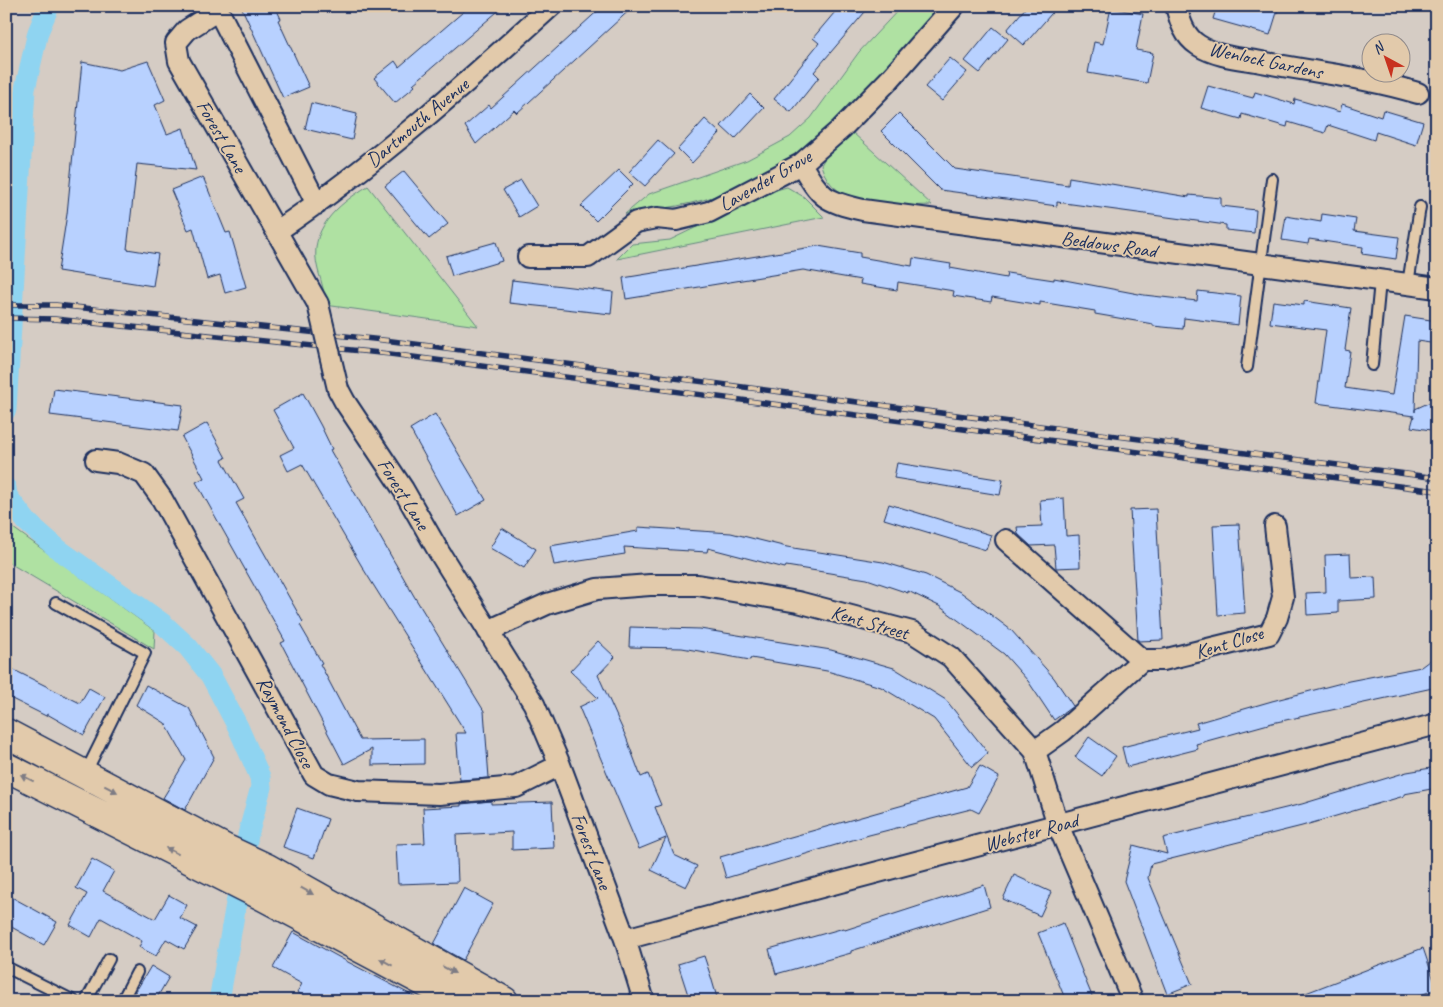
<svg xmlns="http://www.w3.org/2000/svg" width="1443" height="1007" viewBox="0 0 1443 1007" font-family="Caveat,sans-serif">
  <style>
    .green { fill: #afe1a2; stroke: #658880 }
    .lines { fill: none; stroke-linecap: round; stroke-linejoin: round }
    .canal { stroke: #8fd4f1; stroke-width: 21 }
    .building { fill: #b8d1ff; stroke: #1b2f5e }
    .lane-casing { stroke: #1b2f5e; stroke-width: 14 }
    .street-casing { stroke: #1b2f5e; stroke-width: 24 }
    .secondary-casing { stroke: #1b2f5e; stroke-width: 31 }
    .lane { stroke: #e2caab; stroke-width: 10 }
    .street { stroke: #e2caab; stroke-width: 20 }
    .secondary { stroke: #e2caab; stroke-width: 28 }
    .rail-casing { stroke: #1b2f5e; stroke-width: 5.5 }
    .rail { stroke: #e2caab; stroke-width: 4; stroke-dasharray: 11; stroke-linecap: butt }
    .street-bridge-casing { stroke: #1b2f5e; stroke-width: 24; stroke-linecap: butt }
    .street-bridge { stroke: #e2caab; stroke-width: 20 }
    .oneway { fill: #7e7c84 }
    .labels { text-anchor: middle; stroke-width: 4; stroke-linejoin: round; paint-order: stroke }
    .street-label { font-size: 20px; fill: #1b2f5e; stroke: #e2caab }
  </style>
  <rect width="100%" height="100%" fill="#d5ccc4"/>
  <filter id="ink" filterUnits="userSpaceOnUse"><feTurbulence type="fractalNoise" baseFrequency=".02" numOctaves="2"/><feDisplacementMap in="SourceGraphic" scale="10" xChannelSelector="R" yChannelSelector="G"/><feConvolveMatrix kernelMatrix="1 2 1 2 8 2 1 2 1" color-interpolation-filters="sRGB"/></filter>
  <g filter="url(#ink)">
    <!-- green -->
    <path class="green" d="M902 6H943C881 78 820 154 729 191 696 205 660 209 625 214L649 194 747 160 790 137 811 118 859 52Z
      M852 132 932 205C894 206 833 210 821 165L831 147Z
      M368 186 478 326 325 305C324 288 322 285 318 270 307 230 337 205 368 186Z
      M787 187 804 197 824 217 617 259 632 244 670 240 769 192Z
      M6 517 9 525 155 631 154 649 6 561Z"/>
    <g class="lines">
      <!-- canal -->
      <path class="canal" d="M6 410 25 89 38 32 49 6
        M6 488 7 496 27 522 58 549 162 623 188 647 211 676 238 727 260 777 261 787 248 835 219 1001"/>
    </g>
    <!-- building -->
    <path class="building" d="M241 6H275L281 19 278 20 309 87 283 98Z
      M470 6H504L413 84 415 86 395 103 374 78 395 61 399 67Z
      M603 6H634L517 113 514 110 476 144 465 126 489 105 491 108Z
      M840 6H870L814 72 819 77 791 112 774 99 819 43 813 38Z
      M1027 6H1058L1024 45 1007 30Z
      M1217 6H1279L1270 35 1213 19Z
      M1111 8 1143 14 1136 50 1153 53 1147 83 1088 73 1094 42 1103 44Z
      M993 27 1008 39 980 73 965 61Z
      M950 58 967 72 942 101 925 87Z
      M148 61 165 100 155 105 167 134 183 128 196 170 137 164 127 249 158 254 153 286 58 271 67 214 82 62 120 70Z
      M1208 86 1253 98 1255 92 1294 104 1295 99 1340 112 1342 104 1381 117 1383 110 1423 122 1416 145 1376 132 1374 140 1328 125 1325 133 1288 122 1287 127 1242 114 1241 119 1201 108Z
      M750 94 764 108 735 139 721 126Z
      M311 103 357 114 352 140 305 129Z
      M899 113 955 169 1068 185 1069 177 1189 197V195L1221 198V206L1256 210 1254 233 1226 230V225L1057 202V206L940 190 881 131Z
      M705 119 720 133 692 163 678 149Z
      M658 140 674 154 645 186 629 172Z
      M619 170 633 184 596 221 581 206Z
      M404 171 448 224 429 239 385 186Z
      M203 177 226 233 230 232 246 287 225 293 220 275 207 279 193 228 188 230 171 190Z
      M521 180 537 206 519 217 503 190Z
      M1322 214 1356 219 1354 231 1399 237 1396 259 1362 254 1363 247 1309 239 1308 244 1282 240 1286 216 1321 222Z
      M496 242 502 261 452 276 446 256Z
      M818 246 860 253V257L912 266 913 258 951 264 950 268 1006 278 1007 273 1054 280V278L1144 295 1197 301 1198 291 1241 296 1238 325 1184 318 1183 329 1153 326V324L1095 314V311L1040 302V305L992 297 991 302 953 296 954 291 898 282 897 290 860 284 861 280 803 270 626 299 623 278Z
      M512 280 613 292 611 314 509 303Z
      M1273 301 1304 305V301L1351 308 1345 350 1350 351 1345 388 1392 395 1405 316 1437 321V344L1417 341 1415 412V409L1437 399V431L1411 427 1414 416 1316 403 1326 330 1270 323Z
      M54 389 183 405 178 431 50 415Z
      M303 393 321 426 332 449 330 450 414 596 484 711 489 778 460 780 456 733H466L364 570 302 464 288 471 280 455 294 448 273 410Z
      M435 414 486 500 458 516 410 429Z
      M207 423 226 458 222 460 244 499 236 503 303 622 300 625 322 663 320 664 360 740 424 739V764L372 765V749L344 764 281 643 285 641 196 482 204 478 182 437Z
      M897 463 1003 480 1000 495 894 478Z
      M1064 498 1066 536 1079 535 1080 567 1056 568 1054 545 1031 546 1018 534 1017 527 1042 526 1040 500Z
      M889 504 991 535 986 550 884 519Z
      M1156 509 1163 640 1138 641 1130 510Z
      M1239 524 1245 613 1218 615 1213 525Z
      M638 527 731 533 787 547 883 562 926 575 962 593 1011 630 1054 678 1073 706 1054 720 1028 681 1004 654 939 606 908 591V593L867 579 786 566 785 568 708 548 707 552 624 547 625 554 554 565 550 546 638 531Z
      M502 528 536 549 524 568 490 548Z
      M1350 554 1351 578 1375 577 1376 599 1338 601V613L1307 615 1306 593 1326 592 1325 555Z
      M630 627 700 629 831 650 894 668 946 700 988 753 972 767 934 719 881 687 827 671 751 658 750 660 682 648 629 647Z
      M598 641 615 657 598 675 626 737 641 777 648 774 661 805 655 807 674 855 697 866 686 887 651 870 666 838 639 849 579 707 598 698 570 671Z
      M1437 655V687L1272 723 1196 744 1198 749 1127 767 1122 747 1198 728 1196 723 1272 701 1349 681 1421 667Z
      M6 666 80 703 89 688 105 697 84 735 47 714 46 716 6 696Z
      M146 685 189 708 214 757 185 810 163 798 186 760 165 723 136 705Z
      M1089 737 1116 756 1102 776 1075 757Z
      M980 766 999 777 979 813 971 809 869 835 726 878 720 857 967 787Z
      M1437 767V788L1404 794V796L1302 826 1151 864 1148 878 1192 984 1167 994 1124 881 1133 845 1167 854 1163 838 1302 804 1407 772Z
      M491 801V804L552 802 554 848 512 850V832L456 835 458 882 398 884 396 844 425 843 423 808 461 806V804Z
      M297 808 328 819 314 858 283 847Z
      M92 859 114 871 103 891 155 919 169 895 187 905 180 918 197 927 184 949 166 939 156 956 139 947 142 941 101 918 91 937 70 925 87 894 76 888Z
      M1014 875 1051 892 1040 916 1003 899Z
      M984 885 990 907 851 951V953L776 974 769 949 844 928 845 930Z
      M464 888 493 904 463 960 434 944Z
      M6 894 57 922 44 945 6 924Z
      M1063 923 1087 984 1094 1001H1066L1038 933Z
      M293 932 346 961 423 1001H311L297 992 302 984 273 968Z
      M1423 948 1437 989 1404 1001H1285Z
      M704 956 711 977 718 1001H690L678 964Z
      M151 966 169 977 155 1001H130Z"/>
    <g class="lines">
      <!-- lane casing -->
      <g class="lane-casing">
        <path id="lane" d="M1408 284 1420 207
          M1372 365 1380 281
          M1247 367 1272 179
          M56 603 145 653 85 774
          M6 967 74 1001
          M86 1001 109 959
          M122 1001 137 972"/>
      </g>
      <!-- street casing -->
      <g class="street-casing">
        <path id="street" d="M216 6 317 204
          M1176 6C1180 21 1184 36 1198 45 1215 56 1237 58 1256 61 1311 72 1365 77 1418 93
          M218 10 187 30 176 43 179 61 318 304
          M801 164C821 198 824 201 863 210L1437 288
          M277 231C375 165 464 85 551 6
          M528 257H588L636 222 657 218 676 220 709 212 801 164 841 129 889 80 954 6
          M338 389 345 402 403 489 439 552 534 704 560 765 625 939 644 1001
          M96 460 118 463 144 474 162 499 314 775 329 784 358 791 439 794 516 787 560 765
          M1006 540 1142 660H1163L1269 634 1277 618 1283 597 1275 526
          M488 631 547 604 597 589 650 585H698L798 602 912 632 951 657 1035 751 1058 825 1133 1001
          M1035 751 1063 731 1142 660
          M625 939 1437 724"/>
      </g>
      <!-- secondary casing -->
      <g class="secondary-casing">
        <path id="secondary" d="M6 733 224 848 267 868 504 1001
          M6 767 262 896 460 1001"/>
      </g>
      <!-- lane -->
      <use href="#lane" class="lane"/>
      <!-- street -->
      <use href="#street" class="street"/>
      <!-- secondary -->
      <use href="#secondary" class="secondary"/>
      <!-- rail casing -->
      <g class="rail-casing">
        <path id="rail" d="M6 305H56L392 341 1437 478
          M6 318 55 319 390 354 1437 491"/>
      </g>
      <!-- rail -->
      <use href="#rail" class="rail"/>
      <!-- street-bridge casing -->
      <g class="street-bridge-casing">
        <path id="street-bridge" d="M318 304 338 389"/>
      </g>
      <!-- street-bridge -->
      <use href="#street-bridge" class="street-bridge"/>
    </g>
    <!-- one-way arrows -->
    <defs><path id="oneway-solid" d="M-6-.8H1V-3.2L6.5 0L1 3.2V.8H-6Z" transform="scale(1.25)"/></defs>
    <g class="oneway">
      <use href="#oneway-solid" transform="translate(27 778) rotate(-153)"/>
      <use href="#oneway-solid" transform="translate(111 789) rotate(27)"/>
      <use href="#oneway-solid" transform="translate(172 851) rotate(-153)"/>
      <use href="#oneway-solid" transform="translate(307 891) rotate(29)"/>
      <use href="#oneway-solid" transform="translate(386 962) rotate(-152)"/>
      <use href="#oneway-solid" transform="translate(449 970) rotate(29)"/>
    </g>
  </g>
  <g class="labels">
    <!-- street labels -->
    <g class="street-label">
      <text transform="translate(1266 60) rotate(12)" y="7">Wenlock Gardens</text>
      <text transform="translate(417 122) rotate(-40)" y="7">Dartmouth Avenue</text>
      <text transform="translate(222 136) rotate(60)" y="7">Forest Lane</text>
      <text transform="translate(765 180) rotate(-30)" y="7">Lavender Grove</text>
      <text transform="translate(1109 244) rotate(8)" y="7">Beddows Road</text>
      <text transform="translate(404 494) rotate(58)" y="7">Forest Lane</text>
      <text transform="translate(870 622) rotate(16)" y="7">Kent Street</text>
      <text transform="translate(1229 642) rotate(-17)" y="7">Kent Close</text>
      <text transform="translate(286 722) rotate(62)" y="7">Raymond Close</text>
      <text transform="translate(1031 832) rotate(-15)" y="7">Webster Road</text>
      <text transform="translate(592 851) rotate(69)" y="7">Forest Lane</text>
    </g>
  </g>
  <!-- margin -->
  <rect width="1443" height="1007" fill="none" stroke="#e2caab" stroke-width="25"/>
  <rect x="12" y="12" width="1418" height="982" fill="none" stroke="#1b2f5e" stroke-width="2" filter="url(#ink)"/>
  <!-- north arrow -->
  <g transform="translate(1386 58) rotate(320)"><circle r="24" fill="#e2caab" stroke="#928c8c"/>
  <path d="M0-4L9 19L0 12L-9 19Z" fill="#c8321e"/>
  <text y="-8" font-size="14" font-weight="bold" text-anchor="middle" fill="#1b2f5e">N</text>
  </g>
</svg>
